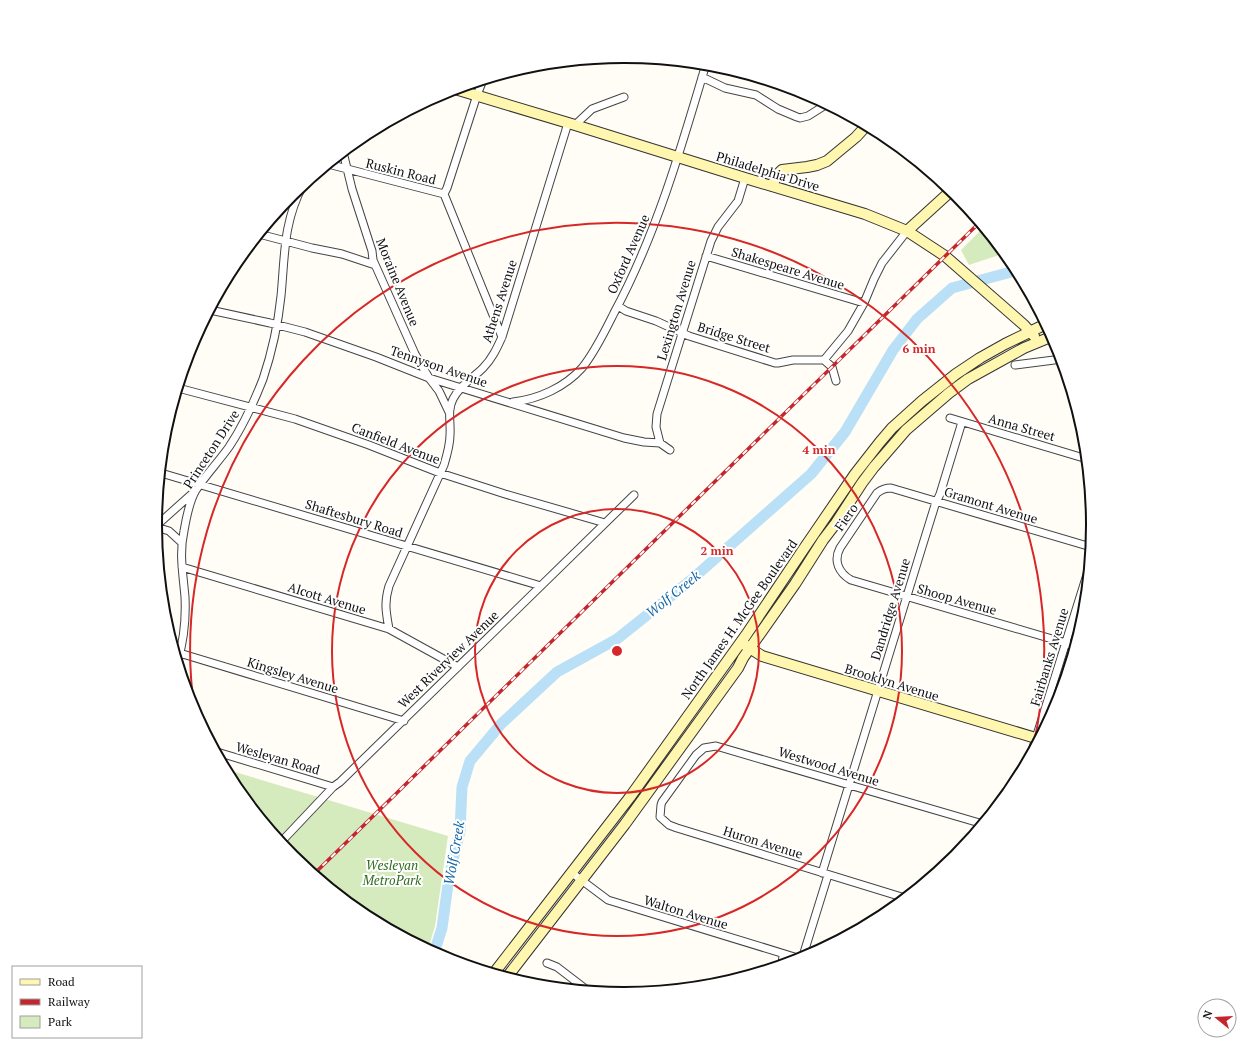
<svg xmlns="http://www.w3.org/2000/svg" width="1249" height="1050" viewBox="0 0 1249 1050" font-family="'PT Serif',serif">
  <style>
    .green { fill: #d5ebbd }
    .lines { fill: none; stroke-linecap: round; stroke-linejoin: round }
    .river { stroke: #b9e0f7; stroke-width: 11 }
    .street-casing { stroke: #444; stroke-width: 9 }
    .secondary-casing { stroke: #333; stroke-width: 12 }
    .street { stroke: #fff; stroke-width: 7 }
    .secondary { stroke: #fff6b0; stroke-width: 10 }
    .rail-casing { stroke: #c4262e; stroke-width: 3.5 }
    .rail { stroke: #fff; stroke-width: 2; stroke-dasharray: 6; stroke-linecap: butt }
    .ring { fill: none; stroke: #d62828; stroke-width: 2 }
    .labels { text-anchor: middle; stroke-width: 4; stroke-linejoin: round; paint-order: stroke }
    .street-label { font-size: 13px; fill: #111; stroke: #fff }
    .park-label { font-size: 13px; font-style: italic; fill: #2f6b1f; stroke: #fff }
    .water-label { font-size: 14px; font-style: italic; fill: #1768a6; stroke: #fff }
    .rim { fill: none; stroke: #111; stroke-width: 2 }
    .centre { fill: #d62828; stroke: #fff; stroke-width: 2 }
    .ring-label { font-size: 12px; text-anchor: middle; font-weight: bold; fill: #d62828; stroke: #fff; stroke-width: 4; stroke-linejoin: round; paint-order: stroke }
  </style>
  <rect width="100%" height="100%" fill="#fffdf5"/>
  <!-- green -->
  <path class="green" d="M984 227 1005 253 969 265 961 250Z
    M225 769 448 836 435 926 428 949 364 915 293 856 234 785Z"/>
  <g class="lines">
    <!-- river -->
    <path class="river" d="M434 953 442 928 449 877 460 831 462 787 470 761 501 724 557 672 617 639 691 580 811 474 845 432 893 350 917 319 952 288 1018 270"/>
    <!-- street casing -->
    <g class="street-casing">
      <path id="street" d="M702 77 725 88 756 95 778 109 797 117 800 118 808 116 827 104
        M575 125 592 109 624 97
        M343 152 352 189 372 251 373 260 415 354 429 378 439 391 449 412
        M328 164 444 194
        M444 194 502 337
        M444 194 447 188 477 95 483 80
        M259 234 312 248 342 254 375 265
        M706 256 864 303
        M618 306 626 311 656 321 689 336 775 363H778L793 360H824L832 367 836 381
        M210 310 270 323 305 332 376 357 429 378 624 438 644 442 660 443
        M824 360 848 331 864 303 874 279 882 263 907 231
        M1015 365 1062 359
        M178 388 295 419 369 445 440 473 505 494 605 523
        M513 402C539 399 565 387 582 368 595 352 605 331 614 313 656 235 681 149 706 64
        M950 418 1087 459
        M670 450 660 443 656 427 657 414 711 241 718 227 738 201 745 178
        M161 473 541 586
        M156 526 195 491
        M156 527 169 531 181 542
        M182 567 389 629 458 667
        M389 629C386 612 384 603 389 586L444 465C447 455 450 445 450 435 451 422 447 411 453 399 460 385 473 378 483 368 492 359 497 348 502 337L568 123
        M1076 646 851 580C839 573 833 561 840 548L877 493C882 489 885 488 891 488L1091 547
        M176 652 404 721
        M178 660C184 639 186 618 185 597 183 574 179 553 184 531 186 519 190 500 196 490 205 476 219 461 229 447 243 426 254 402 263 379 272 352 278 325 281 296 285 255 283 223 303 185
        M217 752 333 787
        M1031 754 1089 568
        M281 842 333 787 340 782 634 495
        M572 873 608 900 801 959
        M822 873 922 547 935 505 940 494 962 422
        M905 898 677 828 669 825 660 817 661 805 662 802 696 755 704 748 716 746 983 824
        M802 959 828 875
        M547 963 557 967 587 990
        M782 965 783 955"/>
    </g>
    <!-- secondary casing -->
    <g class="secondary-casing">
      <path id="secondary" d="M455 89 575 125 745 178 865 214 907 231 945 256 1024 325 1034 336
        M772 186 777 175 782 170 807 167 817 165 827 161 856 137 867 125
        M907 231 952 190
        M745 645 762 656 1039 739
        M494 973 630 797 746 635 805 547 855 474 880 442 892 428 922 401 956 374 980 358 1005 344 1046 324
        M507 977 625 824 738 668 743 658 795 584 823 540 836 523 862 483 874 467 906 430 949 393 968 379 1024 348 1053 336"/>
    </g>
    <!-- street -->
    <use href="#street" class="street"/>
    <!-- secondary -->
    <use href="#secondary" class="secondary"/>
    <!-- rail casing -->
    <g class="rail-casing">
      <path id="rail" d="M314 874 980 222"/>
    </g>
    <!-- rail -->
    <use href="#rail" class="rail"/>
  </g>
  <!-- distance rings -->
  <g class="ring">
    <circle cx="617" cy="651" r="142"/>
    <circle cx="617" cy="651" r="285"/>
    <path d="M194 707A427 427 0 1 1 1032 751"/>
  </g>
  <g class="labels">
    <!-- street labels -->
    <g class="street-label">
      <text transform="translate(401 171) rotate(14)" y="5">Ruskin Road</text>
      <text transform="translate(768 171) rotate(17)" y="5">Philadelphia Drive</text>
      <text transform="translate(628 254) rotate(-66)" y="5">Oxford Avenue</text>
      <text transform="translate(788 268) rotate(17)" y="5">Shakespeare Avenue</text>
      <text transform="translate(398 282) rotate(68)" y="5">Moraine Avenue</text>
      <text transform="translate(499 301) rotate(-72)" y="5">Athens Avenue</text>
      <text transform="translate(676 310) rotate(-73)" y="5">Lexington Avenue</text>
      <text transform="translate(734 337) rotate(17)" y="5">Bridge Street</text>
      <text transform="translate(439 366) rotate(19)" y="5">Tennyson Avenue</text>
      <text transform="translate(1022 427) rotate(16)" y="5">Anna Street</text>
      <text transform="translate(396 443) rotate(21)" y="5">Canfield Avenue</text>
      <text transform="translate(211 449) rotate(-57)" y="5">Princeton Drive</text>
      <text transform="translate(991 505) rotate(17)" y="5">Gramont Avenue</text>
      <text transform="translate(846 517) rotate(-55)" y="5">Fiero</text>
      <text transform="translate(354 518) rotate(17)" y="5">Shaftesbury Road</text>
      <text transform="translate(327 598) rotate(17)" y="5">Alcott Avenue</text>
      <text transform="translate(957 599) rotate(16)" y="5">Shoop Avenue</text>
      <text transform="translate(890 609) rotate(-73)" y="5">Dandridge Avenue</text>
      <text transform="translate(739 619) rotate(-55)" y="5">North James H. McGee Boulevard</text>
      <text transform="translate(1049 657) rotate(-73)" y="5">Fairbanks Avenue</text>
      <text transform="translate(448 659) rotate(-44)" y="5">West Riverview Avenue</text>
      <text transform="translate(293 675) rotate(17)" y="5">Kingsley Avenue</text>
      <text transform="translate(892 682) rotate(17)" y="5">Brooklyn Avenue</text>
      <text transform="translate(278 758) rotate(16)" y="5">Wesleyan Road</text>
      <text transform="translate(829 766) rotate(17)" y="5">Westwood Avenue</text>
      <text transform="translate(763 842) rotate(17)" y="5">Huron Avenue</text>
      <text transform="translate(686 912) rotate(17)" y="5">Walton Avenue</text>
    </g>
    <!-- park labels -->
    <g class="park-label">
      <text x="392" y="870">Wesleyan<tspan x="392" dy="15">MetroPark</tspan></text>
    </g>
    <!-- water labels -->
    <g class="water-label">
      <text transform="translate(673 594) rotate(-39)" y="5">Wolf Creek</text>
      <text transform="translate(454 853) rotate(-80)" y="5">Wolf Creek</text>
    </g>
  </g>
  <!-- crop -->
  <path d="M0 0H1249V1050H0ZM162 525a462 462 0 1 1 924 0a462 462 0 1 1-924 0Z" fill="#fff" fill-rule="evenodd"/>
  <path class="rim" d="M162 525a462 462 0 1 1 924 0a462 462 0 1 1-924 0Z"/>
  <circle cx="617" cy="651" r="6" class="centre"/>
  <g class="ring-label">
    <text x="919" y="353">6 min</text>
    <text x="819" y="454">4 min</text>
    <text x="717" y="555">2 min</text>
  </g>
  <!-- legend -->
  <rect x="12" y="966" width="130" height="72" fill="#ffffff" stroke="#a0a0a0"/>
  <rect x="20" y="979" width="20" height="6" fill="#fff6b0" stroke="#a0a0a0"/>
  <text x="48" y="986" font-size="12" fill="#111111">Road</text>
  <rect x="20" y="999" width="20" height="6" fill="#c4262e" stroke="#a0a0a0"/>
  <text x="48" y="1006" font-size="12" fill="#111111">Railway</text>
  <rect x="20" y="1016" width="20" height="12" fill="#d5ebbd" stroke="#a0a0a0"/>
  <text x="48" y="1026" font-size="12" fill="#111111">Park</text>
  <!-- north arrow -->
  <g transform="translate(1217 1018) rotate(288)"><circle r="19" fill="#ffffff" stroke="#a0a0a0"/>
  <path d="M0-3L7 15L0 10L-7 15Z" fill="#c4262e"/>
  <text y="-6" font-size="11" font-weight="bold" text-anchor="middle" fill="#111111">N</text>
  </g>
</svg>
